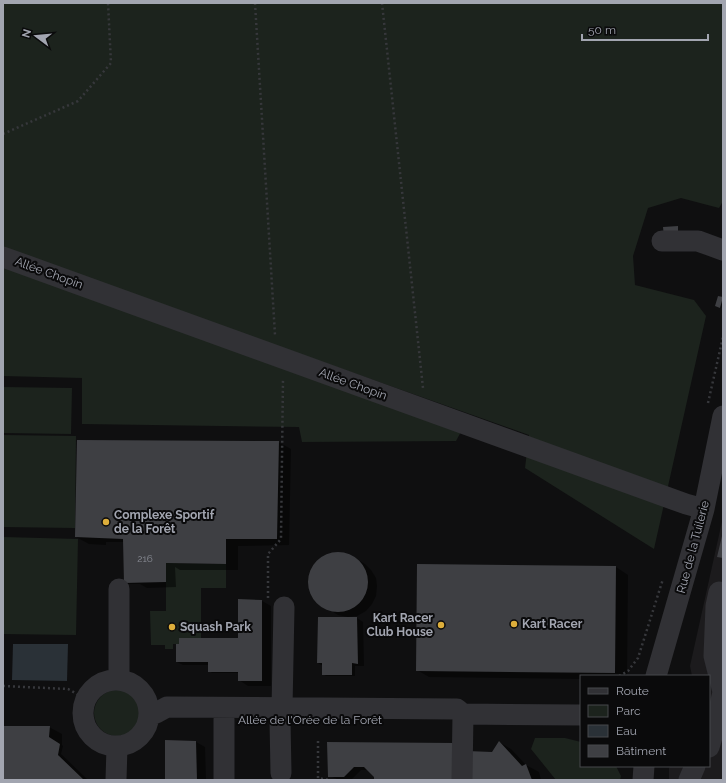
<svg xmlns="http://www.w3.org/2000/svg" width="726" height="783" viewBox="0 0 726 783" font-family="Raleway,sans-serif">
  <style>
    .built { fill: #1c1b1d }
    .green { fill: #1c231d }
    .water { fill: #2a3137 }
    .shadow { fill: #0007 }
    .building { fill: #3e3f43 }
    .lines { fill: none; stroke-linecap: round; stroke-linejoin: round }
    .path { stroke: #37383c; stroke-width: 2.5; stroke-dasharray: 2 3; stroke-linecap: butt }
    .minor { stroke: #313135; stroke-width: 21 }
    .poi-dot { fill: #ddae3b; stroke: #0a0a0b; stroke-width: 1.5 }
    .labels { text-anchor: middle; stroke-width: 4; stroke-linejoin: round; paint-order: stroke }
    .number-label { font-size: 10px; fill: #898c95 }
    .street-label { font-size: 12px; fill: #a2a5b0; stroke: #0a0a0b }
    .poi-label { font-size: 12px; font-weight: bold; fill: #a2a5b0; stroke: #0a0a0b; text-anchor: start }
  </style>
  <rect width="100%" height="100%" fill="#0f0f10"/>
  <!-- built -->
  <path class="built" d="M723 517V780H669V768L671 766H709V676H692L690 666Z"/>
  <!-- green -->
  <path class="green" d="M3 3H723V201L719 208 681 198 648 208 633 256 635 285 694 300 706 316 654 549 525 468 529 435 3 249Z
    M3 262 463 428 456 441 302 442 299 427 82 424V378L3 376Z
    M3 387 72 388 71 434 3 433Z
    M3 435 76 436 75 528 3 527Z
    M3 537 78 539 76 635 3 634Z
    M166 563 226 564V588H201V638H180L179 644H173V649H165V645H151L150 611H166Z
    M94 713a23 23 0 1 1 46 0a23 23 0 1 1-46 0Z
    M535 738H565L581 742V766H616L621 776 620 780H556L531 749Z"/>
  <!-- water -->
  <path class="water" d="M13 644H68L67 681 12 680Z"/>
  <!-- shadow -->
  <path class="shadow" d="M718 297 723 299V308L719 307Z
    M278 442 291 449 289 545 238 546V570H180L175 567 176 587 147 588 140 584H127L125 582 124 542H106V545L89 544 76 537Z
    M339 553 347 554 365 564 371 570 376 578 377 586 376 596 372 604 366 611 357 616 348 617 338 615 330 610 320 605 313 598 310 589 309 579 311 571 316 563 322 557 330 554Z
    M616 567 628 575 627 676H581V679L429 677 417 670Z
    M240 600 262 601 271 606V686H248L239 680V673H212L209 671V665H183L177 662 239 640Z
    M319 618H357L363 622 364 666H355V676H326L323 674V666L318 663Z
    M3 727H49L62 734V745L63 746 61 754 88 780H3Z
    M196 742 205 747 206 780H166Z
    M499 742 511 749 526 765 539 772 541 780H375V777L368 770H361L351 780H340L329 776 328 743 492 753Z"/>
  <!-- building -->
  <path class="building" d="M678 226V236L664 237 663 227Z
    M718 296 723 297 720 308 715 306Z
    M77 440 279 441 277 539H226V564L166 563V582L124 583 123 539 75 537Z
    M722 536H723V558L717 557Z
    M308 582a30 30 0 1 1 60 0a30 30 0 1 1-60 0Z
    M417 564 616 566 615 673 416 671Z
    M238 599 262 600V681H238V672H208V662H176V644H179V638H238Z
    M318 617H357L358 664 352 663V675H322V663H317Z
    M3 726H50L49 737 60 744 58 755 84 780H3Z
    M165 740 196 741 197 780H165Z
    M499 741 522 766 526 764 532 780H467V751L492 752Z
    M327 742 455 743 454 780H374V777L364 767H354L344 777H328Z"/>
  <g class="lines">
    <!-- path -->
    <path class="path" d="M255 3 275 335
      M382 3 423 388
      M3 134 78 101 111 63 108 3
      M708 403 723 337
      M268 598V554L281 539 283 378
      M619 676 628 671 638 658 663 579
      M3 686 68 689 86 699
      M318 741V778L329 780"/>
    <!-- minor -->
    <path class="minor" d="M662 241H698L723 250
      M3 257 686 504 704 509
      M119 589V680
      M656 676 704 509 723 416
      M83 713a33 33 0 1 1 66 0a33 33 0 1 1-66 0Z
      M282 708 284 607
      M156 713 167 707 457 709 463 714 581 715
      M280 720 281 773
      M709 747 715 727 723 692 714 656 716 606 719 592 723 593
      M116 780 117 747
      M224 780V719
      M462 780 463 714
      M643 780 644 766
      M689 780 695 766"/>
  </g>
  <!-- markers -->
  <g class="poi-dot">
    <circle cx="106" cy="522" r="4"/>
    <circle cx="514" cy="624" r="4"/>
    <circle cx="441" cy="625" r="4"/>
    <circle cx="172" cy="627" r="4"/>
  </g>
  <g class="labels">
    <!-- number labels -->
    <g class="number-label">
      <text x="145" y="562">216</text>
    </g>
    <!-- street labels -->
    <g class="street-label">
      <text transform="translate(49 273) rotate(20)" y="4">Allée Chopin</text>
      <text transform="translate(353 384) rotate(20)" y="4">Allée Chopin</text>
      <text transform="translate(693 547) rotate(-75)" y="4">Rue de la Tuilerie</text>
      <text x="310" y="724">Allée de l'Orée de la Forêt</text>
    </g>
    <!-- poi labels -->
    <g class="poi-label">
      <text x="114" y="519">Complexe Sportif<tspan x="114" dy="14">de la Forêt</tspan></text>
      <text x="433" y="622" text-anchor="end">Kart Racer<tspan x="433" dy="14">Club House</tspan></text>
      <text x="522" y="628">Kart Racer</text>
      <text x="180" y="631">Squash Park</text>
    </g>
  </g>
  <!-- border -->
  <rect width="726" height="783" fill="none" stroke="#a2a5b0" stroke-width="8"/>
  <!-- legend -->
  <rect x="580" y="675" width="130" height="92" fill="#0a0a0b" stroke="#47484d"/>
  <rect x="588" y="688" width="20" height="6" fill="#313135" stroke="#47484d"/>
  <text x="616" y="695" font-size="12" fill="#a2a5b0">Route</text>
  <rect x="588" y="705" width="20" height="12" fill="#1c231d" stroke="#47484d"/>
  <text x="616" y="715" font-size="12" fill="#a2a5b0">Parc</text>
  <rect x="588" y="725" width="20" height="12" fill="#2a3137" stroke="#47484d"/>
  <text x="616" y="735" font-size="12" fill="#a2a5b0">Eau</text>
  <rect x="588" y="745" width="20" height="12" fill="#3e3f43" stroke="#47484d"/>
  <text x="616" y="755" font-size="12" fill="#a2a5b0">Bâtiment</text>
  <!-- north arrow -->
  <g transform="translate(36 36) rotate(286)" stroke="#0a0a0b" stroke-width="3" paint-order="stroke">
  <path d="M0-3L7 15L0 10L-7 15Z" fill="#a2a5b0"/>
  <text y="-6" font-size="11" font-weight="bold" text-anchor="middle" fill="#a2a5b0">N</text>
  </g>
  <!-- scale -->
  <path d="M582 34v6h126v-6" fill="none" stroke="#a2a5b0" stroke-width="2"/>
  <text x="588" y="34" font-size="12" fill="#a2a5b0" stroke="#0a0a0b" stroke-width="3" paint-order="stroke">50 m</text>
</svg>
